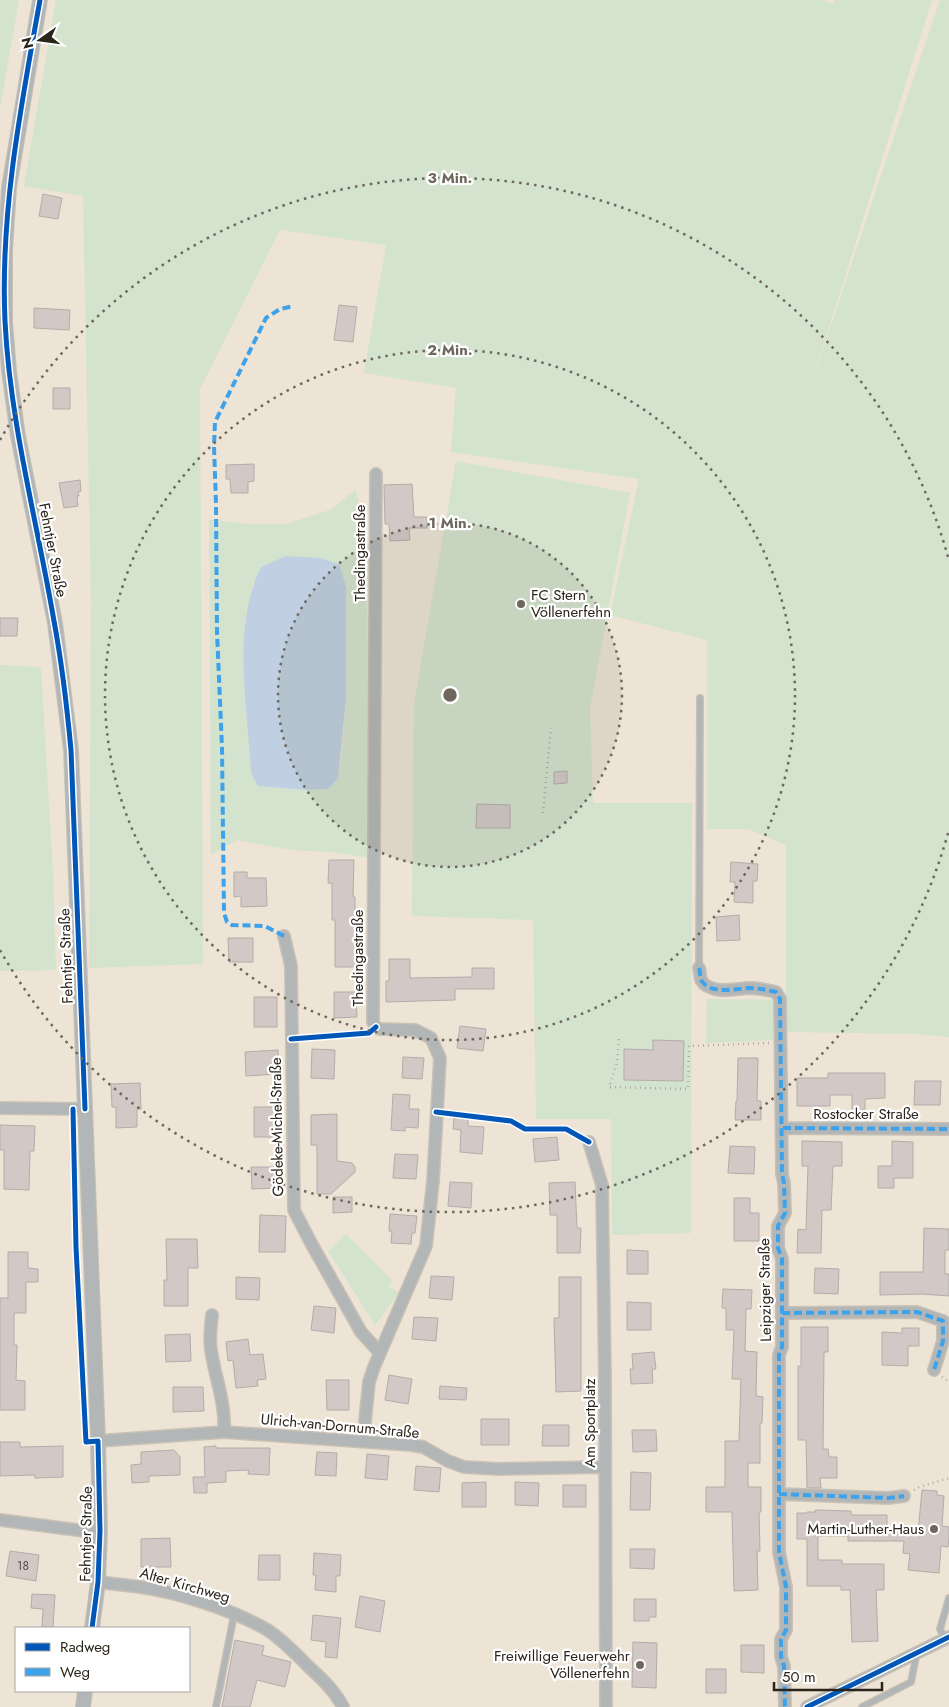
<svg xmlns="http://www.w3.org/2000/svg" width="949" height="1707" viewBox="0 0 949 1707" font-family="Jost,sans-serif">
  <style>
    .green { fill: #d3e3ce; fill-rule: evenodd }
    .water { fill: #c0d0e2 }
    .building { fill: #d2c9c6; stroke: #b4aca8 }
    .lines { fill: none; stroke-linecap: round; stroke-linejoin: round }
    .service-casing { stroke: #c8c1b6; stroke-width: 8 }
    .minor-casing { stroke: #c8c1b6; stroke-width: 14 }
    .tertiary-casing { stroke: #c8c1b6; stroke-width: 16 }
    .path { stroke: #acaba8; stroke-width: 2.5; stroke-dasharray: 1 4; stroke-linecap: butt }
    .service { stroke: #b3b6b6; stroke-width: 5.5 }
    .minor { stroke: #b3b6b6; stroke-width: 11 }
    .tertiary { stroke: #b3b6b6; stroke-width: 14 }
    .quiet { stroke: #3ea2ea; stroke-width: 4; stroke-dasharray: 8 4; stroke-linecap: butt }
    .cycleway-casing { stroke: #fff; stroke-width: 8 }
    .cycleway { stroke: #0057b8; stroke-width: 5 }
    .ring { fill: none; stroke: #6e675c; stroke-width: 2.5; stroke-dasharray: 2.5 5 }
    .poi-dot { fill: #6e675c; stroke: #fff; stroke-width: 2 }
    .labels { text-anchor: middle; stroke-width: 4.5; stroke-linejoin: round; paint-order: stroke }
    .number-label { font-size: 12px; fill: #544d46 }
    .street-label { font-size: 15px; fill: #2a241b; stroke: #fff }
    .poi-label { font-size: 15px; fill: #2a241b; stroke: #fff; text-anchor: end }
    .centre { fill: #6e675c; stroke: #fff; stroke-width: 2.5 }
    .ring-label { font-size: 15px; text-anchor: middle; font-weight: bold; fill: #6e675c; stroke: #fff; stroke-width: 4.5; stroke-linejoin: round; paint-order: stroke }
  </style>
  <rect width="100%" height="100%" fill="#ede4d6"/>
  <!-- green -->
  <path class="green" d="M0 0H19L0 109Z
    M56 0H821L834 4 835 0H932L808 394 940 0H949V1037L918 1034 786 1032V845L748 829H707V640L610 615 639 479 451 452 456 388 364 373 386 245 280 230 200 389 203 964 89 968 91 599 83 196 24 186Z
    M456 461 630 493 590 708 593 803H692L691 1233 612 1235 611 1119H536L533 920 412 916 414 704Z
    M356 489 364 532 367 593 370 858 332 852 291 850 237 840 211 855 209 520 251 524H286L330 510ZM253 583 346 586V700L342 752 338 778 327 789 306 790 251 773 245 677V622Z
    M0 665 41 667 53 873 56 970 0 971Z
    M707 999 775 1000 773 1040 706 1043Z
    M346 1234 393 1281 388 1286 399 1293 375 1325 328 1251Z"/>
  <!-- water -->
  <path class="water" d="M286 556 320 558 339 564 346 586V700L338 778 328 789 306 790 258 786 251 773C248 708 231 627 261 567Z"/>
  <!-- building -->
  <path class="building" d="M43 194 62 198 58 219 39 216Z
    M339 305 357 307 353 342 334 340Z
    M34 308 70 310 69 330 34 328Z
    M53 388H70V409H53Z
    M254 464V481L248 482V493H231L230 479H226V465Z
    M80 480 81 491 78 492 79 496H77L78 506 64 508 59 483Z
    M412 484 414 517H427V528H409L410 540 390 541 389 524H385L384 485Z
    M0 618H18L17 636H0Z
    M567 771V783L554 784V772Z
    M477 804 510 805V828H476Z
    M329 860H354L353 897H355V967H335V920H332V883H328Z
    M731 862 758 864 757 881H753V903L734 902 735 882H730Z
    M234 872H247V878H266L267 906 241 907V896L234 897Z
    M739 915 740 940 717 941 716 917Z
    M228 938H253V962H229Z
    M389 959H410V978L472 977V968H494V989H455V1000L386 1002V981H389Z
    M334 992H356L357 1017 334 1018Z
    M254 997H277V1027H254Z
    M460 1026 486 1029 483 1051 457 1048Z
    M653 1040 684 1041 683 1081 624 1080V1049L653 1050Z
    M312 1049 335 1050 334 1079 311 1078Z
    M278 1050 279 1074 246 1076 245 1052Z
    M403 1057 424 1058 422 1079 402 1078Z
    M738 1058H758L757 1101H761V1120H735L736 1101H737Z
    M828 1073H885V1098L865 1099V1110H852V1095H830V1106H797V1078H828Z
    M915 1081H941L940 1105H914Z
    M140 1083 141 1109H137V1127L116 1128V1107H112L111 1084Z
    M393 1094 410 1095 409 1109H419L418 1128 405 1127V1131L391 1130Z
    M254 1107H281V1137H254Z
    M337 1114V1161L352 1163 355 1167V1172L331 1194H317V1145H311V1115Z
    M454 1118 468 1119V1126L484 1127 482 1154 460 1152 461 1130 453 1129Z
    M0 1125 35 1126 34 1151H30L29 1190 4 1189V1150H0Z
    M557 1137 559 1160 535 1162 533 1139Z
    M802 1141 842 1142V1166H833L831 1210H822L821 1253H797L798 1229 806 1230 808 1166H802Z
    M892 1141 913 1142V1178H894V1188H878V1166H892Z
    M730 1146 755 1147 754 1174 728 1173Z
    M395 1154 418 1155 416 1179 393 1178Z
    M251 1167H276L277 1188 252 1189Z
    M450 1182 472 1183 471 1208 448 1206Z
    M575 1182 577 1228H581L580 1253H557V1215H550L549 1183Z
    M333 1197H352V1212L333 1213Z
    M734 1198H750V1213H759V1241H734Z
    M390 1214 417 1216 415 1233H412L411 1244 391 1243 392 1231H389Z
    M260 1215 286 1216 285 1252H259Z
    M924 1228 949 1229V1250H945V1274H949V1296L922 1294 880 1295V1272H923Z
    M166 1239H197L198 1268H188V1306H164V1280H167Z
    M627 1250 648 1251V1274H627Z
    M8 1252H28V1268L38 1269V1282H26V1313H14V1345H17L16 1380 25 1381V1410H0V1298H8Z
    M815 1268 839 1269 838 1294 814 1293Z
    M431 1276 454 1277 452 1300 429 1298Z
    M236 1277 260 1278 259 1300 236 1299Z
    M559 1277H581V1391L556 1392 554 1318H559Z
    M723 1289 752 1290 751 1309H746L745 1351 757 1352 756 1396 763 1397 762 1423H760V1463H748V1487H761V1512H759L760 1551H757L758 1590 734 1591 732 1512H706V1487H725V1441H739L741 1379H732L734 1330H726V1308H722Z
    M627 1302 651 1303V1330H627Z
    M314 1306 336 1308 334 1333 311 1330Z
    M414 1317 438 1318 436 1341 412 1339Z
    M801 1327H828V1352H824L823 1449H828L829 1457H837V1478H820L821 1488H807L806 1440H798V1366H801Z
    M902 1328H919V1346H908V1366L882 1365V1332L902 1333Z
    M190 1334 191 1361 166 1362 165 1335Z
    M248 1339 250 1355 263 1354 266 1379 257 1380 258 1386 236 1388 233 1360 228 1361 226 1342Z
    M654 1352 656 1369H652L653 1383 631 1384 630 1369H633L632 1354Z
    M389 1375 412 1379 408 1404 385 1400Z
    M326 1380H349V1410H327Z
    M440 1386 467 1388 466 1400 439 1399Z
    M173 1387H203L204 1411 173 1412Z
    M481 1419H509V1445H481Z
    M543 1425H569V1446H542Z
    M632 1430H656L657 1451 633 1452Z
    M0 1442H20V1447L63 1446V1477L35 1478V1475L0 1476Z
    M216 1446V1448H270L269 1475 248 1474 249 1470 226 1471V1482L207 1483V1493H194L193 1477H205L204 1447Z
    M174 1450 180 1457V1475L149 1476V1482L132 1483 131 1465 141 1464V1452Z
    M317 1452 337 1453 336 1476 315 1475Z
    M367 1454 389 1456 387 1480 365 1478Z
    M416 1466 441 1468 439 1492 414 1490Z
    M631 1472 651 1473 650 1510H630Z
    M486 1482V1507H462V1483Z
    M515 1482 539 1483 538 1506 515 1505Z
    M563 1485H586V1507H563Z
    M922 1490 937 1491V1495L944 1496 942 1526 949 1527V1537L948 1547 941 1546 939 1573 908 1570 910 1554 903 1553 904 1541H848V1536H818V1560H842V1564H884V1590H876L878 1641 852 1642 850 1590H841V1586H807V1539H797V1513H807V1512H815V1510L851 1511V1515H887V1530L918 1533Z
    M170 1538 171 1567H141V1539Z
    M630 1549H655L654 1569 630 1568Z
    M10 1551 39 1555 36 1581 6 1576Z
    M314 1553 341 1555 340 1576H336V1592L315 1590 316 1575H313Z
    M259 1555H280V1580H258Z
    M32 1594 55 1595 53 1627H42L43 1609 31 1608Z
    M360 1596 385 1601 380 1632 355 1627Z
    M634 1599H656V1617H649V1621H634Z
    M313 1615 341 1618 337 1658 325 1657 326 1642 311 1640Z
    M235 1640 264 1646 262 1655 291 1662 285 1687 257 1680 250 1707H222Z
    M633 1642 657 1643 656 1688 632 1687Z
    M741 1645H764V1673L741 1672Z
    M706 1669H726V1693H706Z"/>
  <g class="lines">
    <!-- service casing -->
    <g class="service-casing">
      <path id="service" d="M699 968 700 698
        M945 1639 940 1629 949 1598
        M216 1707 234 1615
        M862 1707 911 1682 917 1652"/>
    </g>
    <!-- minor casing -->
    <g class="minor-casing">
      <path id="minor" d="M284 936 291 966 294 1210 311 1243 361 1332 380 1353
        M699 968C700 971 700 977 701 980 710 995 735 989 749 988 759 988 767 990 776 992L780 999 782 1174 784 1183 785 1213 778 1226V1248L782 1259V1347L779 1355V1552L786 1587V1630L781 1639V1657L784 1666 785 1707
        M0 1108 85 1109
        M783 1128 949 1129
        M589 1142 602 1185 605 1380 606 1707
        M782 1313 917 1312 943 1321V1341L934 1370
        M212 1315C211 1326 209 1339 211 1350 215 1378 226 1403 224 1432
        M98 1441 224 1432 411 1445 423 1447 448 1461 464 1467 499 1469 605 1467
        M363 1441 369 1382 374 1367 426 1246 433 1181 440 1058 431 1038 415 1030 380 1029 376 1027 373 1022 376 474
        M779 1494 888 1498 904 1496
        M0 1520 100 1533
        M98 1582C112 1584 126 1585 140 1587 178 1592 232 1610 266 1629 282 1639 296 1654 309 1667 322 1679 335 1691 343 1707
        M807 1707 949 1637"/>
    </g>
    <!-- tertiary casing -->
    <g class="tertiary-casing">
      <path id="tertiary" d="M40 0 9 188 5 250V322L9 371 18 436 55 623 71 750 98 1441 100 1531 98 1582 92 1628
        M83 1707 85 1691"/>
    </g>
    <!-- path -->
    <path class="path" d="M543 813 551 728
      M610 1084 617 1062 619 1037
      M610 1087 688 1089 689 1046 769 1043
      M942 1377 949 1382
      M914 1490 919 1487 949 1478"/>
    <!-- service -->
    <use href="#service" class="service"/>
    <!-- minor -->
    <use href="#minor" class="minor"/>
    <!-- tertiary -->
    <use href="#tertiary" class="tertiary"/>
    <!-- quiet -->
    <path class="quiet" d="M284 936 265 926 232 925 227 922 224 913 222 748 217 632 216 504 214 446 215 422 266 318 280 309 294 306
      M699 968C700 971 700 977 701 980 710 995 735 989 749 988 759 988 767 990 776 992L780 999 782 1174 784 1183 785 1213 778 1226V1248L782 1259V1347L779 1355V1552L786 1587V1630L781 1639V1657L784 1666 785 1707
      M783 1128 949 1129
      M782 1313 917 1312 943 1321V1341L934 1370
      M779 1494 888 1498 904 1496"/>
    <!-- cycleway casing -->
    <g class="cycleway-casing">
      <path id="cycleway" d="M40 0C21 106 0 213 5 321 10 423 37 521 54 621 62 664 67 707 71 750L85 1109
        M291 1039 369 1033 376 1027
        M73 1109 76 1247 86 1442 98 1441 100 1531 98 1582 92 1628
        M436 1112 511 1121 525 1129H566L589 1142
        M807 1707 949 1637"/>
    </g>
    <!-- cycleway -->
    <use href="#cycleway" class="cycleway"/>
  </g>
  <!-- distance rings -->
  <circle cx="450" cy="695" r="172" fill="#6e675c" fill-opacity=".12"/>
  <g class="ring">
    <circle cx="450" cy="695" r="172"/>
    <circle cx="450" cy="695" r="345"/>
    <path d="M948 833A517 517 0 0 1 0 950M0 440A517 517 0 0 1 948 557"/>
  </g>
  <!-- markers -->
  <g class="poi-dot">
    <circle cx="521" cy="604" r="5"/>
    <circle cx="934" cy="1529" r="5"/>
    <circle cx="640" cy="1665" r="5"/>
  </g>
  <g class="labels">
    <!-- number labels -->
    <g class="number-label">
      <text x="23" y="1570">18</text>
    </g>
    <!-- street labels -->
    <g class="street-label">
      <text transform="translate(53 550) rotate(79)" y="5">Fehntjer Straße</text>
      <text transform="translate(360 553) rotate(-90)" y="5">Thedingastraße</text>
      <text transform="translate(66 956) rotate(-92)" y="5">Fehntjer Straße</text>
      <text transform="translate(358 958) rotate(-90)" y="5">Thedingastraße</text>
      <text x="866" y="1119">Rostocker Straße</text>
      <text transform="translate(277 1127) rotate(-91)" y="5">Gödeke-Michel-Straße</text>
      <text transform="translate(765 1290) rotate(-91)" y="5">Leipziger Straße</text>
      <text transform="translate(590 1423) rotate(-90)" y="5">Am Sportplatz</text>
      <text transform="translate(340 1426) rotate(5)" y="5">Ulrich-van-Dornum-Straße</text>
      <text transform="translate(86 1534) rotate(-89)" y="5">Fehntjer Straße</text>
      <text transform="translate(185 1585) rotate(16)" y="5">Alter Kirchweg</text>
    </g>
    <!-- poi labels -->
    <g class="poi-label">
      <text x="531" y="600" text-anchor="start">FC Stern<tspan x="531" dy="17">Völlenerfehn</tspan></text>
      <text x="924" y="1534">Martin-Luther-Haus</text>
      <text x="630" y="1661">Freiwillige Feuerwehr<tspan x="630" dy="17">Völlenerfehn</tspan></text>
    </g>
  </g>
  <circle cx="450" cy="695" r="8" class="centre"/>
  <g class="ring-label">
    <text x="450" y="183">3 Min.</text>
    <text x="450" y="355">2 Min.</text>
    <text x="450" y="528">1 Min.</text>
  </g>
  <!-- legend -->
  <rect x="15" y="1627" width="175" height="65" fill="#ffffff" stroke="#aaa7a4"/>
  <rect x="25" y="1643" width="25" height="8" fill="#0057b8" stroke="#aaa7a4"/>
  <text x="60" y="1652" font-size="15" fill="#2a241b">Radweg</text>
  <rect x="25" y="1668" width="25" height="8" fill="#3ea2ea" stroke="#aaa7a4"/>
  <text x="60" y="1677" font-size="15" fill="#2a241b">Weg</text>
  <!-- north arrow -->
  <g transform="translate(40 40) rotate(256)" stroke="#ffffff" stroke-width="4" paint-order="stroke">
  <path d="M0-4L9 19L0 12L-9 19Z" fill="#2a241b"/>
  <text y="-8" font-size="14" font-weight="bold" text-anchor="middle" fill="#2a241b">N</text>
  </g>
  <!-- scale -->
  <path d="M774 1682v8h108v-8" fill="none" stroke="#2a241b" stroke-width="2.5"/>
  <text x="782" y="1682" font-size="15" fill="#2a241b" stroke="#ffffff" stroke-width="4" paint-order="stroke">50 m</text>
</svg>
